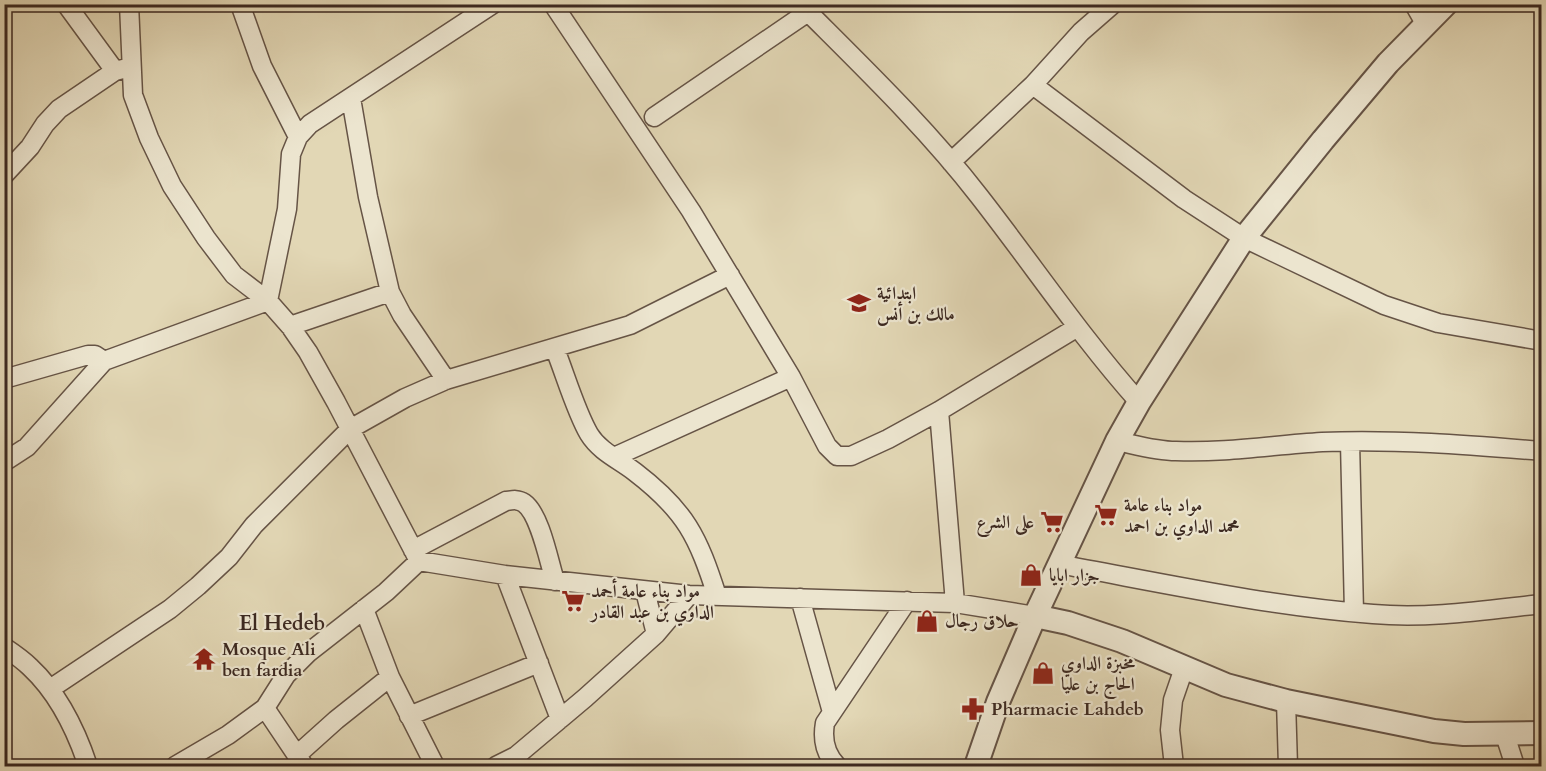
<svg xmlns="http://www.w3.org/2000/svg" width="1546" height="771" viewBox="0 0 1546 771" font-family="Cardo,Amiri,serif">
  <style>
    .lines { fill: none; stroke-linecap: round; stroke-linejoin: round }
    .minor-casing { stroke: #665446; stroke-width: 21 }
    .tertiary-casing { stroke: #665446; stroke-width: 26 }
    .minor { stroke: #ece5cf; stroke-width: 18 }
    .tertiary { stroke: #ece5cf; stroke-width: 22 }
    .labels { text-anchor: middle; stroke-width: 4.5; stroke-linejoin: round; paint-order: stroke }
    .poi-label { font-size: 18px; font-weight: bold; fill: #3c2921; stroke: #ece5cf; text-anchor: start }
    .quarter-label { font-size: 21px; font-weight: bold; fill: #3c2921; stroke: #ece5cf }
  </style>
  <rect width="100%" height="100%" fill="#e2d7b5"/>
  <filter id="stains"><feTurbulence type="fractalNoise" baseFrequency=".00333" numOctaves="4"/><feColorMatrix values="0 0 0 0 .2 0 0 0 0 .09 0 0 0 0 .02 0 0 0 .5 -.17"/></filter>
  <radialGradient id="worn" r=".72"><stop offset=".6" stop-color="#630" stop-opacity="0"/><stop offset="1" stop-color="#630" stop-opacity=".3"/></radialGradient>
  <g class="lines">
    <!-- minor casing -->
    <g class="minor-casing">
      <path id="minor" d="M66 4 115 71
        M129 4 133 95 149 138 172 186 206 238 234 275 268 301 290 326 308 352 336 402 419 561 505 575 689 595 955 603 1035 616
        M240 4 262 66 298 137
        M553 4 691 211 791 377 827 446 837 456H851L888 439 939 411 1076 328
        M797 4 808 12C867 71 928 130 979 196 1033 265 1081 337 1139 402
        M1414 4 1426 25
        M1033 85 1081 32 1113 4
        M351 98 368 197 390 292 402 315 446 380
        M654 117 808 12 813 4
        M951 162 1033 85 1184 199 1244 238 1384 305 1438 323 1542 341
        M4 175 30 147 45 124 59 109 115 71 131 67
        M290 326 390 292
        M555 349C565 374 576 412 589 434 600 452 620 460 635 472 686 511 698 537 717 596
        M4 379 88 355H95L104 361
        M939 411 955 603
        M1117 441C1136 445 1156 451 1176 451 1225 453 1273 445 1322 442 1395 439 1468 445 1542 451
        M1350 442 1354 612
        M614 457 791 377
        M4 462 27 447 104 361 268 301 287 209 291 154 298 137 310 124 493 4
        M413 550 506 501C513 500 518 499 524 503 540 514 549 562 555 581
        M1058 564C1163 583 1267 606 1373 614 1429 619 1486 610 1542 604
        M505 575 560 719
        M645 591 656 634
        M800 598 832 712
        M364 609 390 677 435 766
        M4 647C13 653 22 659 30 667 59 694 76 730 88 766
        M50 689 170 609 198 586 229 557 254 525 350 429 405 398 446 380 630 325 730 275
        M1286 701 1288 766
        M265 708 304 766
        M409 716 539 663
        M1505 735 1515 766
        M297 755 336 720 390 677
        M175 766 228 735 265 708 286 675 308 653 386 592 419 561
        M496 766 516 756 585 698 656 634 689 595
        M837 766C825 754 822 740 825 723L907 601
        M1174 766 1170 730 1173 700 1184 668"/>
    </g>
    <!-- tertiary casing -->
    <g class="tertiary-casing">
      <path id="tertiary" d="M1035 616 1068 623 1122 641 1226 685 1286 701 1434 731 1464 734 1542 733
        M976 766 998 702 1035 616 1117 441 1139 402 1244 238 1323 140 1388 63 1446 4"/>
    </g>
    <!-- minor -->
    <use href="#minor" class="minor"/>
    <!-- tertiary -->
    <use href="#tertiary" class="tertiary"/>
  </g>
  <!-- icons -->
  <defs>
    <g id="school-bare" transform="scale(1.8)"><path d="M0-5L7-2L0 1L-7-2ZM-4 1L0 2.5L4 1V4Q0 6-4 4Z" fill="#8f2418" stroke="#ece5cf" stroke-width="2.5" paint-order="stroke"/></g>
    <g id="supermarket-bare" transform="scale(1.8)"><path d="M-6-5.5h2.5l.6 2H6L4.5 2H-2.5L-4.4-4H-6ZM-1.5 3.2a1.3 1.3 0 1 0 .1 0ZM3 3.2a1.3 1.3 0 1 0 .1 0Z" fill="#8f2418" stroke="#ece5cf" stroke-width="2.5" paint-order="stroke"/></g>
    <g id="shop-bare" transform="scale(1.8)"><path d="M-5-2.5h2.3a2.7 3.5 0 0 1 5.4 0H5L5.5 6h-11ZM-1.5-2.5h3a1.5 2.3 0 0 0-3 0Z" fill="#8f2418" stroke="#ece5cf" stroke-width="2.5" paint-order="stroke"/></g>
    <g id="temple-bare" transform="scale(1.8)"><path d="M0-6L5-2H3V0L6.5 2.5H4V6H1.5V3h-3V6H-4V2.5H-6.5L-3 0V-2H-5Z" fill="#8f2418" stroke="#ece5cf" stroke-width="2.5" paint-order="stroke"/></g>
    <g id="pharmacy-bare" transform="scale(1.8)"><path d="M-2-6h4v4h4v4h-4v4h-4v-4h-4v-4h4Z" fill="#8f2418" stroke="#ece5cf" stroke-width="2.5" paint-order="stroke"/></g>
  </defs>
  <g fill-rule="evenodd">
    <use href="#school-bare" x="859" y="303"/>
    <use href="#supermarket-bare" x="1106" y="515"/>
    <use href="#supermarket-bare" x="1052" y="522"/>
    <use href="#shop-bare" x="1031" y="575"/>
    <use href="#supermarket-bare" x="573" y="601"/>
    <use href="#shop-bare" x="927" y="621"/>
    <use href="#temple-bare" x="204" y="659"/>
    <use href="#shop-bare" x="1043" y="673"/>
    <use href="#pharmacy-bare" x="973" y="709"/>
  </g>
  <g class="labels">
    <!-- poi labels -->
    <g class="poi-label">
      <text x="877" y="299">ابتدائية<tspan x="877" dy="21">مالك بن أنس</tspan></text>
      <text x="1124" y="511">مواد بناء عامة<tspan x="1124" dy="21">محمد الداوي بن احمد</tspan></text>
      <text x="1034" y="528" text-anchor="end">على الشرع</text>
      <text x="1049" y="581">جزار ابايا</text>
      <text x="591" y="597">مواد بناء عامة أحمد<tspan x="591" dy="21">الداوي بن عبد القادر</tspan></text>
      <text x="945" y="627">حلاق رجال</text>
      <text x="222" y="655">Mosque Ali<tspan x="222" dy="21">ben fardia</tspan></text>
      <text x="1061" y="669">مخبزة الداوي<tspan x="1061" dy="21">الحاج بن عليا</tspan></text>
      <text x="991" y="715">Pharmacie Lahdeb</text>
    </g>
    <!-- quarter labels -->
    <g class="quarter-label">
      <text x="282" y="630">El Hedeb</text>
    </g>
  </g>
  <!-- margin -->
  <rect width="1546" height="771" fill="none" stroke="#e2d7b5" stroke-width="24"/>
  <rect x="6" y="6" width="1534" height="759" fill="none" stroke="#3c2921" stroke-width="3"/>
  <rect x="12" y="12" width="1522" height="747" fill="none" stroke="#3c2921" stroke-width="1.5"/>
  <rect width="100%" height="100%" filter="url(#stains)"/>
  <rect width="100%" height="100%" fill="url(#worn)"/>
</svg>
